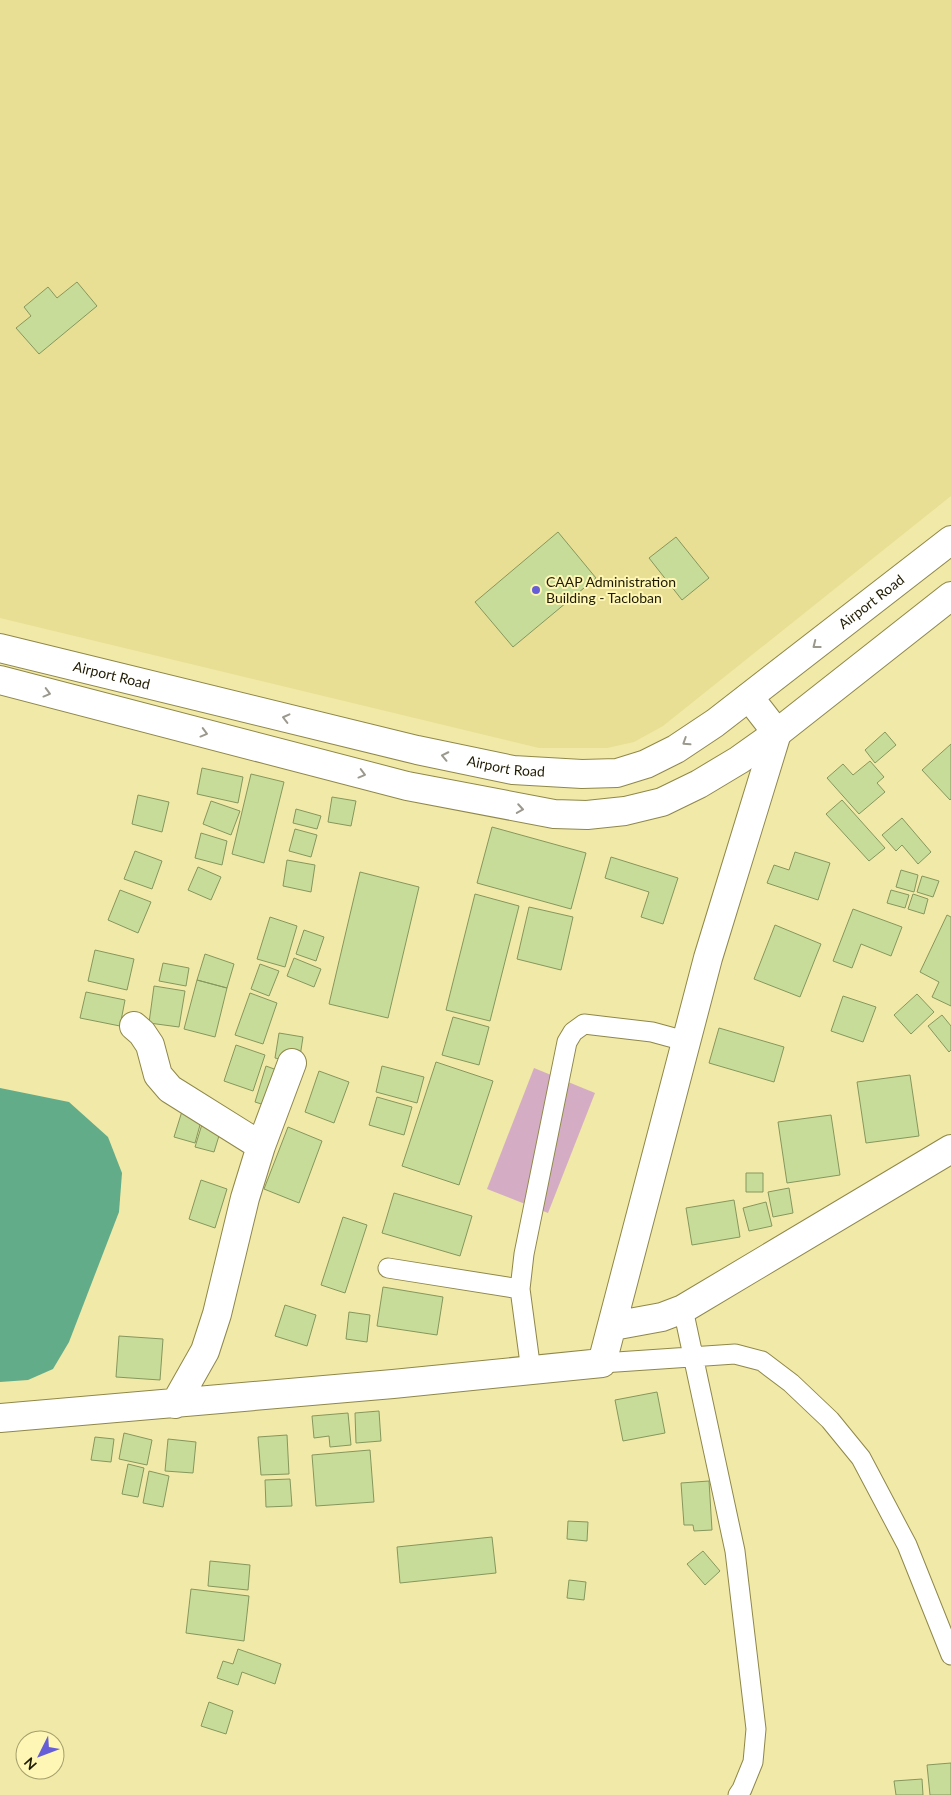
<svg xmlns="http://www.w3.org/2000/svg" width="951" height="1795" viewBox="0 0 951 1795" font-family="Lato,sans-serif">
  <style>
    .built { fill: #e8df95 }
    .green { fill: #d4adc4 }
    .water { fill: #62ac89 }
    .building { fill: #c8dc99; stroke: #86975c }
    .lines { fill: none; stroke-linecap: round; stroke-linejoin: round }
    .lane-casing { stroke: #8f8749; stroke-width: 21 }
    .street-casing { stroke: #8f8749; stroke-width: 30 }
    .secondary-casing { stroke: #8f8749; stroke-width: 30 }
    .lane { stroke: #fff; stroke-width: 19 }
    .street { stroke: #fff; stroke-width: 28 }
    .secondary { stroke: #fff; stroke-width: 28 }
    .oneway { stroke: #9b998e }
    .poi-dot { fill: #665ed7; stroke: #fef6b4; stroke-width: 2 }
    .labels { text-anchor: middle; stroke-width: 4; stroke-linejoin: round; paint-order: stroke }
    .poi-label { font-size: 14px; fill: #201c03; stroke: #fef6b4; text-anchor: start }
    .street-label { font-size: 14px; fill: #201c03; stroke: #fef6b4 }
  </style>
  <rect width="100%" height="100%" fill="#f1e9a7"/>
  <!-- built -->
  <path class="built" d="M0 0H951V496L663 726 634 742 607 748H539L0 618Z"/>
  <!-- green -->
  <path class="green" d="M534 1068 595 1093 548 1213 487 1189Z"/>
  <!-- water -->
  <path class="water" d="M0 1088 69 1102 108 1137 122 1173 119 1212 69 1342 53 1369 28 1380 0 1382Z"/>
  <!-- building -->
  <path class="building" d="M77 282 97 306 39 354 16 328 31 316 24 307 48 287 57 298Z
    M558 532 596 578 513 647 475 602Z
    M676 537 709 578 682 600 649 558Z
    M885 732 896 745 875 763 865 750Z
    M951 744V799L950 800 922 770Z
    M870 761 884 777 877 783 885 792 859 814 827 778 843 764 853 775Z
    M202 768 243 777 238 803 197 794Z
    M251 774 284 782 264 863 232 854Z
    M138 795 169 802 162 832 132 824Z
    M332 797 356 801 351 826 328 822Z
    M842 800 885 848 869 861 826 814Z
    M211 801 240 811 231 835 203 824Z
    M296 809 321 816 317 829 293 823Z
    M902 818 931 852 918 864 902 845 896 851 882 835Z
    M492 827 586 853 571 909 477 883Z
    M295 829 317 835 311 857 289 851Z
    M201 833 227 841 222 865 195 858Z
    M135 851 162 861 152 889 124 879Z
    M795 852 830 863 818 900 767 883 774 865 789 870Z
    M611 857 678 878 663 924 641 917 649 892 605 878Z
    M287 860 315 865 311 892 283 886Z
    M198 867 221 877 211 900 188 890Z
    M901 870 918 875 914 892 896 887Z
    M360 872 419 887 388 1018 329 1004Z
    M922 876 939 881 933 897 917 892Z
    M120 890 151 902 138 933 108 920Z
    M891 890 909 895 905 908 887 903Z
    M475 894 519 906 490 1021 446 1010Z
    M913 894 928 899 924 914 908 909Z
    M529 907 573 917 561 970 517 959Z
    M853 909 902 927 891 956 861 944 852 968 833 961Z
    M947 915 951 917V1006L932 997 939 982 920 972Z
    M270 917 297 926 285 967 257 959Z
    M775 925 821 944 800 997 754 979Z
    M304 930 324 937 316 961 296 954Z
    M95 950 134 959 127 990 88 981Z
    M205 954 234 964 227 988 197 980Z
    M294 958 321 969 314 987 287 976Z
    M163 963 189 968 186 986 159 981Z
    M260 964 279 971 269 996 251 989Z
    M197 980 227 988 215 1037 184 1029Z
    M154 986 185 991 179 1027 149 1023Z
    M86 992 125 1000 120 1026 80 1018Z
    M250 993 277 1003 263 1044 235 1035Z
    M917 994 934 1012 911 1034 894 1015Z
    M843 996 876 1007 863 1042 831 1031Z
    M942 1015 951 1026V1050L949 1052 928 1026Z
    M453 1017 489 1027 479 1065 442 1055Z
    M719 1028 784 1047 774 1082 709 1063Z
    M279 1033 303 1037 299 1063 275 1058Z
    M236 1045 265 1055 253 1091 224 1081Z
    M436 1062 493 1081 459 1185 402 1166Z
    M266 1066 285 1073 274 1108 255 1102Z
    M382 1066 424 1077 417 1103 376 1092Z
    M319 1071 349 1082 334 1123 305 1112Z
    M910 1075 919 1136 866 1143 857 1082Z
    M377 1097 412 1107 404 1135 369 1125Z
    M183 1108 203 1114 195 1143 174 1137Z
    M831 1115 840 1175 787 1183 778 1122Z
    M203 1121 222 1126 214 1152 195 1147Z
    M288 1127 322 1141 299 1203 264 1189Z
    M746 1173H763V1192H746Z
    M201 1180 227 1189 215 1228 189 1219Z
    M789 1188 793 1213 773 1217 768 1192Z
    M394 1193 472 1216 460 1256 382 1233Z
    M734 1200 740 1237 692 1245 686 1208Z
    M766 1202 772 1226 749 1231 743 1208Z
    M343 1217 367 1225 345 1293 321 1285Z
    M383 1287 443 1297 437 1335 377 1326Z
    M285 1305 316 1315 307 1346 275 1336Z
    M349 1312 370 1315 367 1342 346 1339Z
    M119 1336 163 1339 160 1380 116 1377Z
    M657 1392 665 1433 623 1441 615 1400Z
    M379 1411 381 1441 356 1443 355 1413Z
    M348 1413 351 1445 330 1447 329 1436 314 1438 312 1416Z
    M124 1433 152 1440 147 1465 119 1459Z
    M287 1435 289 1474 261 1475 258 1437Z
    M95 1437 114 1439 111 1462 91 1460Z
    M168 1439 196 1442 193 1473 165 1471Z
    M370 1450 374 1502 316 1506 312 1455Z
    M128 1464 144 1468 138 1497 122 1494Z
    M149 1471 169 1476 163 1507 143 1503Z
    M290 1479 292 1506 266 1507 265 1480Z
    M709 1481 712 1530 694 1531 693 1525H684L681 1483Z
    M568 1521 588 1522 587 1541 567 1539Z
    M492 1537 496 1573 400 1583 397 1547Z
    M703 1551 720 1571 705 1585 687 1564Z
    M210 1561 250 1565 248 1590 208 1586Z
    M569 1580 586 1582 584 1600 567 1598Z
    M191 1589 249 1596 244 1641 186 1633Z
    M238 1649 281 1664 275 1684 242 1672 238 1685 217 1678 223 1661 233 1664Z
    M209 1702 233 1711 226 1734 201 1726Z
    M951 1763V1795H930L927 1765Z
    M922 1779 923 1795H896L894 1781Z"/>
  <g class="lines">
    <!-- lane casing -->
    <g class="lane-casing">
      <path id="lane" d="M388 1268 520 1289
        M683 1309 735 1551 756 1729 753 1762 742 1789 738 1795
        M602 1363 735 1354 762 1361 791 1383 830 1420 861 1458 907 1545 951 1655
        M531 1371 520 1289 524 1254 567 1042 573 1032 584 1024 652 1032 685 1041"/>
    </g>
    <!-- street casing -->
    <g class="street-casing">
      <path id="street" d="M134 1026 142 1033 150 1045 158 1075 170 1089 261 1146
        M613 1326 662 1317 683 1309 951 1149
        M175 1404 205 1351 217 1314 245 1198 261 1146 292 1063
        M0 1418 393 1384 602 1363 708 958 777 733"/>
    </g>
    <!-- secondary casing -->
    <g class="secondary-casing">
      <g id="secondary">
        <path id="s1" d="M0 648 417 750 513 770 582 774 617 773 646 764 676 749 715 723 951 540"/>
        <path d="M0 680 407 786 554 814 587 815 625 811 662 802 699 784 739 760 777 733 951 596"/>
        <path d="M749 697 777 733"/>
      </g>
    </g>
    <!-- lane -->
    <use href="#lane" class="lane"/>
    <!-- street -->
    <use href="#street" class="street"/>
    <!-- secondary -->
    <use href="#secondary" class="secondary"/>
  </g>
  <!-- one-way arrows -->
  <defs><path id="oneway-chevron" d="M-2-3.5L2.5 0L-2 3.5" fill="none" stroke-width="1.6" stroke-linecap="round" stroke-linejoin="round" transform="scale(1.25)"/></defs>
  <g class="oneway">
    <use href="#oneway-chevron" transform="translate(816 645) rotate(142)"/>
    <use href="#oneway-chevron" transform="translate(47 693) rotate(15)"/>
    <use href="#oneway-chevron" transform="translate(286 718) rotate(-166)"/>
    <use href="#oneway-chevron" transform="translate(204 733) rotate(15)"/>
    <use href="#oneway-chevron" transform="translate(686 742) rotate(147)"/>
    <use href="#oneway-chevron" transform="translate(445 756) rotate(-168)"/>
    <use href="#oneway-chevron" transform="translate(362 774) rotate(15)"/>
    <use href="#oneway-chevron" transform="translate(520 809) rotate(9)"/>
  </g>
  <!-- markers -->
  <circle class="poi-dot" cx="536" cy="590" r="5"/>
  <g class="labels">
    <!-- poi labels -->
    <g class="poi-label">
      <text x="546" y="587">CAAP Administration<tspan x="546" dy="16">Building - Tacloban</tspan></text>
    </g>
    <!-- street labels -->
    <g class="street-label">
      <text dy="5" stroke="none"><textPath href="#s1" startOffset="940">Airport Road</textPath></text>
      <text dy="5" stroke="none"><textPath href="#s1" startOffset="115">Airport Road</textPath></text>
      <text dy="5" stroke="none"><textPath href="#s1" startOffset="520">Airport Road</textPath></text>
    </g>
  </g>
  <!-- north arrow -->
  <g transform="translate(40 1755) rotate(228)"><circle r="24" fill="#fef6b4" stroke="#a59f6d"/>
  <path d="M0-4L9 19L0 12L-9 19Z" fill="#665ed7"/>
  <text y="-8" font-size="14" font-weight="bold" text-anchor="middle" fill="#201c03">N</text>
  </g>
</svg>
